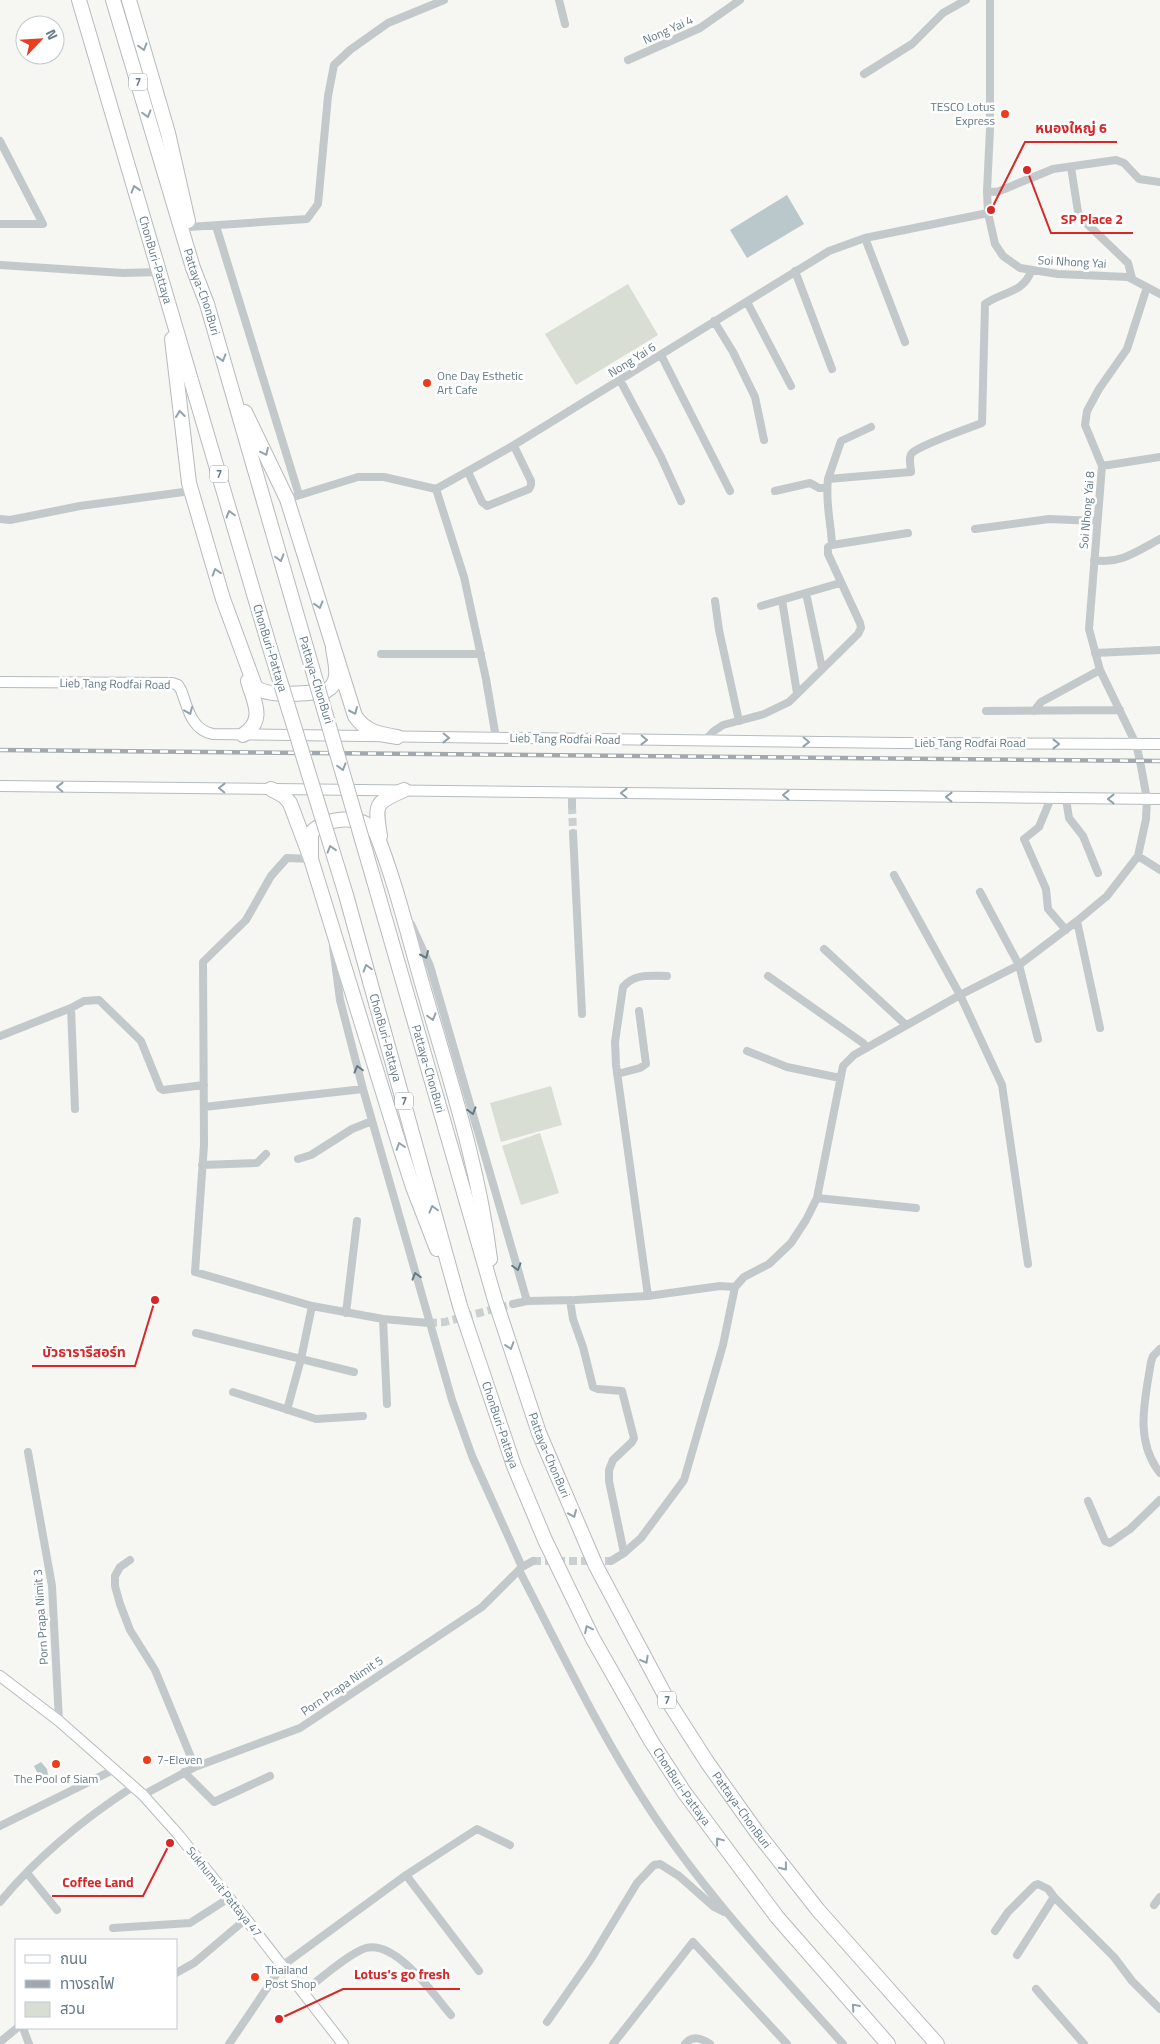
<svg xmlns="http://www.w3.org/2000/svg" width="1160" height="2044" viewBox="0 0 1160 2044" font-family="'Titillium Web','Noto Sans Thai',sans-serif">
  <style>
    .green { fill: #d8ded3 }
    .water { fill: #bac8cc }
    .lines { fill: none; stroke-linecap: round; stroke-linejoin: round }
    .street-tunnel { stroke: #cad0d1; stroke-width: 8; stroke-dasharray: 8 4; stroke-linecap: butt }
    .secondary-casing { stroke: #b5bcbf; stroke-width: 12 }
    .highway-casing { stroke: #b7bbbe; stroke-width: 16 }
    .street { stroke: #c3c8ca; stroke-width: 8 }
    .secondary { stroke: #fff; stroke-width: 10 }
    .highway { stroke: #fff; stroke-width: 14 }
    .rail-casing { stroke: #a1a9ae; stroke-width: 4.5 }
    .rail { stroke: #fff; stroke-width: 2.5; stroke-dasharray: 8; stroke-linecap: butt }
    .highway-bridge-casing { stroke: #b7bbbe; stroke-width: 16; stroke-linecap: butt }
    .highway-bridge { stroke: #fff; stroke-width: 14 }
    .oneway { stroke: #92a1aa }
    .oneway2 { stroke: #637985 }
    .poi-dot { fill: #ed3c1c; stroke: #fff; stroke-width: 2 }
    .labels { text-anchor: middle; stroke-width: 5; stroke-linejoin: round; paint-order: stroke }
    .shield { fill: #fff; stroke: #92a1aa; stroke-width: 1 }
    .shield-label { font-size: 11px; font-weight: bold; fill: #637985 }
    .street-label { font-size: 12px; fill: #637985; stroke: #fff }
    .poi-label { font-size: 12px; fill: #637985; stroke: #fff; text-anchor: start }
    .leader { fill: none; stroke: #d62828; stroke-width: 2 }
    .callout-dot { fill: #d62828; stroke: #fff; stroke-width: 2 }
    .callout-label { font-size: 14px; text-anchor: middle; font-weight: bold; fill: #d62828; stroke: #fff; stroke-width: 5; stroke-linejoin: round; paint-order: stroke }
  </style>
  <rect width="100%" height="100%" fill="#f6f6f2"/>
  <!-- green -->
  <path class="green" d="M628 284 658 335 576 385 545 334Z
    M551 1086 562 1125 501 1142 490 1103Z
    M540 1133 559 1193 521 1205 502 1146Z"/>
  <!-- water -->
  <path class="water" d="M787 195 804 224 747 258 730 230Z
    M41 1762 47 1769 49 1781 43 1784 34 1766Z"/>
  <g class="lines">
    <!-- street-tunnel -->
    <path class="street-tunnel" d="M572 806 573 833
      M429 1323 445 1322 513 1304
      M533 1561H611"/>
    <!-- secondary casing -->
    <g class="secondary-casing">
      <path id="secondary" d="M0 682 172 683 178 685 181 690C188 708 191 730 213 734L900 743 1160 744
        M0 786 1160 799
        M0 1676 59 1721 143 1795 177 1833 246 1919 343 2044"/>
    </g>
    <!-- highway casing -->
    <g class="highway-casing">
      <g id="highway">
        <path id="s1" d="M79 0 269 645"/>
        <path id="s2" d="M113 0 193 268 207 304 308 654"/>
        <path d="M129 0 168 133 188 221"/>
        <path d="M172 339 189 483 223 599 255 686C265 698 311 693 326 691 342 682 335 663 333 648"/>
        <path d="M245 412 287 499 355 716C366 732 379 734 397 737"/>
        <path d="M243 735C266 720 254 702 248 681"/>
        <path d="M271 789 284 796 290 803 311 859 399 1144 413 1187 437 1249"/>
        <path d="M380 836C375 804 374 803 404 790"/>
        <path d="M311 859V833C325 817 363 813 376 833 397 886 410 943 426 997 451 1083 479 1169 490 1259"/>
        <path id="s3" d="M377 891 495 1300 539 1433 596 1566 668 1701 707 1762 756 1831 818 1910 937 2044"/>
        <path id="s4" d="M346 895 460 1306 514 1466 545 1540 593 1639 651 1741 684 1792 777 1917 888 2044"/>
      </g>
    </g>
    <!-- street -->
    <path class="street" d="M559 0 565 24
      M990 0V129L987 191 988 213 995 244 1003 256 1020 268 1058 274 1128 277 1160 294
      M628 60 700 28 740 0
      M864 74 912 44 943 13 966 0
      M0 141 43 224H0
      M1071 167 1078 212 1081 218 1128 263 1132 278
      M987 191 997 192 1053 169 1116 160 1124 163 1139 179 1160 182
      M216 226 299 495
      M189 227 307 219 318 204 328 96 334 65 350 50 388 23 444 0
      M865 238 905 342
      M0 265 123 273 160 272
      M795 271 832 369
      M747 302 791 386
      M714 321 733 352 755 397 764 440
      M661 355 730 491
      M620 380 661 457 681 501
      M1102 466 1160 457
      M468 472 482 502 487 506 529 489 531 485V481L514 446
      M828 479 841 441 871 427
      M436 489 464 577 486 679 496 738
      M775 491 810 483 819 488H827
      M287 499 358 477H384L436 489 509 448 829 251 865 238 988 213
      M0 519 10 520 80 506 191 491
      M975 529 1049 519 1097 521
      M832 545 908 533
      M1094 560C1120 565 1139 550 1160 539
      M806 593 822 668
      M782 600 797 693
      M715 601 719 630 739 721
      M761 606 840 583
      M1095 653 1160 650
      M381 654H481
      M986 711 1120 710
      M1034 711 1041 702 1100 670
      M705 740 714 731 723 725 764 714 789 702 858 634 861 628 860 623 828 554V547L832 545C831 522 825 503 828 479L911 472C911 467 908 457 912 453 920 445 969 428 982 423L985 304C1001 292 1024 293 1031 271
      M572 792V806
      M1051 798 1039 827 1024 839 1046 889 1048 909 1066 930
      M1066 799 1069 818 1083 836 1098 873
      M573 833 582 1014
      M1138 856 1160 870
      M311 859 287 858 271 876 246 920 203 962 204 1145 195 1272 312 1306 383 1319 429 1323
      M894 875 960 995 1002 1085 1028 1264
      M980 892 1019 965 1038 1039
      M1077 921 1100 1028
      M411 924 430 966 527 1301
      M333 947 340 1000 363 1089 452 1400 472 1456 522 1567
      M824 949 906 1025
      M768 976 863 1043 867 1048
      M71 1008 75 1109
      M0 1036 71 1008 84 1001 99 1000 141 1041 160 1088 163 1090 204 1085
      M747 1051 787 1067 840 1078
      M617 1074 640 1068 646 1064 639 1011
      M204 1107 363 1089
      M298 1159 311 1155 352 1129 372 1121
      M202 1165 257 1163 266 1154
      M817 1198 916 1208
      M648 1296 616 1065 615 1042 623 987C634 973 651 976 667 976
      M570 1300 573 1319 583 1347 593 1387 598 1389 622 1391 634 1438 632 1442 613 1460 609 1470V1481L624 1553
      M513 1304 527 1301 575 1300 648 1296 720 1286 735 1287
      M346 1313 357 1221
      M383 1319 387 1404
      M196 1333 354 1372
      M1160 1349 1153 1356 1151 1362C1145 1400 1134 1440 1160 1473
      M233 1392 316 1419 363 1416
      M287 1410 301 1359 312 1306
      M28 1452 52 1586 59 1721
      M1088 1501 1105 1541 1110 1543 1130 1529 1160 1500
      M130 1560 120 1567 115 1576V1586L120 1604 130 1630 155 1670 195 1767
      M611 1561 624 1553 641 1538 684 1480 723 1345 735 1287 744 1277 769 1264 791 1243 806 1220 817 1198 843 1066 854 1055 960 995 1019 965 1077 921 1107 896 1138 856 1146 819 1147 799 1140 761 1136 744 1100 670 1089 629 1102 466 1085 425 1087 411 1099 389 1127 349 1147 287
      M519 1570C560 1649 598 1730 647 1805 703 1892 774 1967 843 2044
      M184 1772 214 1802 270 1776
      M143 1795 195 1767 300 1728 482 1607 522 1567 533 1561
      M0 1826 115 1769
      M27 1873 57 1910
      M406 1875 477 1829 510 1845
      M0 1902C37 1857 85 1818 134 1786
      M1154 1905 1160 1897
      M113 1928 190 1923 229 1898
      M995 1931 1008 1912 1035 1885 1038 1884 1048 1889 1054 1897
      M1017 1955 1054 1897 1114 1957 1132 1981 1160 2009
      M176 1973 194 1963 246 1919
      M1036 1989 1084 2044
      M303 1992C318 1981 349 1953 366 1948 396 1940 434 1995 451 2015
      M547 2022 591 1959 637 1883 654 1865 660 1864 679 1876 714 1907 724 1912
      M23 2028 29 2044
      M0 2042 17 2028
      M229 2044 282 1966 406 1875 479 1971
      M613 2044 693 1942 787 2044
      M685 2044C692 2035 702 2038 710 2044"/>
    <!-- secondary -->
    <use href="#secondary" class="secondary"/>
    <!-- highway -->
    <use href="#highway" class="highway"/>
    <!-- rail casing -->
    <g class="rail-casing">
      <path id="rail" d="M0 750 1160 761"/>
    </g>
    <!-- rail -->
    <use href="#rail" class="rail"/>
    <!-- highway-bridge casing -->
    <g class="highway-bridge-casing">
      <path id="highway-bridge" d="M269 645 346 895
        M308 654 377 891"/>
    </g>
    <!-- highway-bridge -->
    <use href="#highway-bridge" class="highway-bridge"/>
  </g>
  <!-- one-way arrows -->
  <defs><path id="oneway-chevron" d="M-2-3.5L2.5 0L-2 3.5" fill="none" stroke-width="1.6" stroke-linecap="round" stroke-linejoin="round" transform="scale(1.25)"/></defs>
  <g class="oneway">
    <use href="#oneway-chevron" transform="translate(143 47) rotate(74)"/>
    <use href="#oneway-chevron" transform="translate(147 114) rotate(74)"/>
    <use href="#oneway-chevron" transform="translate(135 189) rotate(-107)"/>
    <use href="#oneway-chevron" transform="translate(222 358) rotate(74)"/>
    <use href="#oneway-chevron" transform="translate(180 414) rotate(-97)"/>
    <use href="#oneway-chevron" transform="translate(265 452) rotate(64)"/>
    <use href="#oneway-chevron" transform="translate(230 514) rotate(-106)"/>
    <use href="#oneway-chevron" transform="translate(280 558) rotate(74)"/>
    <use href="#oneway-chevron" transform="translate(216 572) rotate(-107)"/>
    <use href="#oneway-chevron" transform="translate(319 605) rotate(73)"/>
    <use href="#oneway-chevron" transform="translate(189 711) rotate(68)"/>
    <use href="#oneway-chevron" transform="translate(354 711) rotate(66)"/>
    <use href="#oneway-chevron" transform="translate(446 738) rotate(1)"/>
    <use href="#oneway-chevron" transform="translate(644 740) rotate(1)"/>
    <use href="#oneway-chevron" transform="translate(806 742) rotate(1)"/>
    <use href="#oneway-chevron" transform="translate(1056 744)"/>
    <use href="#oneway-chevron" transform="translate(342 767) rotate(74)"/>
    <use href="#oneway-chevron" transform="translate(60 787) rotate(-179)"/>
    <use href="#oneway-chevron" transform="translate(222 788) rotate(-179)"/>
    <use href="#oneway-chevron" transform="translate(624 793) rotate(-179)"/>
    <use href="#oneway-chevron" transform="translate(786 795) rotate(-179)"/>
    <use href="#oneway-chevron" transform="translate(949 797) rotate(-179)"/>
    <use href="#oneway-chevron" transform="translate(1111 799) rotate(-180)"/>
    <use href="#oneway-chevron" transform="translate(331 849) rotate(-107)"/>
    <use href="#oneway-chevron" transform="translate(367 968) rotate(-106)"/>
    <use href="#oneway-chevron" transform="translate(432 1017) rotate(74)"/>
    <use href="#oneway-chevron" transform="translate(400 1146) rotate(-108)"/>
    <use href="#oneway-chevron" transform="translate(433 1209) rotate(-105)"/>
    <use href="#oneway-chevron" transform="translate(510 1346) rotate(72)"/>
    <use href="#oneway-chevron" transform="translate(573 1514) rotate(67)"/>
    <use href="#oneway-chevron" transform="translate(588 1629) rotate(-116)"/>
    <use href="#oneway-chevron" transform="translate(645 1660) rotate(61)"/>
    <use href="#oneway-chevron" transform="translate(719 1841) rotate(-127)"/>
    <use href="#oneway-chevron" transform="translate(784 1867) rotate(52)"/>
    <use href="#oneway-chevron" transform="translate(855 2007) rotate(-131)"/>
  </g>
  <g class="oneway2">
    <use href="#oneway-chevron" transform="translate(425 955) rotate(66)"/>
    <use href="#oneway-chevron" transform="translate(358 1069) rotate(-105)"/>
    <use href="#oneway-chevron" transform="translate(472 1111) rotate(74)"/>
    <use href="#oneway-chevron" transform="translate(517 1267) rotate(74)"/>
    <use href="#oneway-chevron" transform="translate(416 1276) rotate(-106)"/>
  </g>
  <!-- markers -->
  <g class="poi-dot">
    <circle cx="1005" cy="114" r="5"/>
    <circle cx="427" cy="383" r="5"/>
    <circle cx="147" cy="1760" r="5"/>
    <circle cx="56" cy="1764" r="5"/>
    <circle cx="255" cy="1977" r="5"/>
  </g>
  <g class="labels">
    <!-- shield labels -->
    <g class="shield">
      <rect x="129" y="73.5" width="18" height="17" rx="4"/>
      <rect x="210" y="465.5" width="18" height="17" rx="4"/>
      <rect x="395" y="1092.5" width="18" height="17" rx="4"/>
      <rect x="658" y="1691.5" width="18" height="17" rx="4"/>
    </g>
    <g class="shield-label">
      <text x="138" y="86">7</text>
      <text x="219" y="478">7</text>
      <text x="404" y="1105">7</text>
      <text x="667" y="1704">7</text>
    </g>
    <!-- street labels -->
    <g class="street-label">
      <text transform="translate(668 30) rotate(-24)" y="4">Nong Yai 4</text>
      <text dy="4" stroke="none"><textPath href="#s1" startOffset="271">ChonBuri-Pattaya</textPath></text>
      <text transform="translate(1072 262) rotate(3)" y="4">Soi Nhong Yai</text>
      <text dy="4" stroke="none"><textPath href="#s2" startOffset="305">Pattaya-ChonBuri</textPath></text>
      <text transform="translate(632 360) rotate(-32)" y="4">Nong Yai 6</text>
      <text transform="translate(1087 510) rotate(-85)" y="4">Soi Nhong Yai 8</text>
      <text transform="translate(270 648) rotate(73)" y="4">ChonBuri-Pattaya</text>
      <text transform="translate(316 680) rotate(73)" y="4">Pattaya-ChonBuri</text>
      <text transform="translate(115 684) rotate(1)" y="4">Lieb Tang Rodfai Road</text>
      <text transform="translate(565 739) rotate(1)" y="4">Lieb Tang Rodfai Road</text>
      <text x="970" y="747">Lieb Tang Rodfai Road</text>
      <text dy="4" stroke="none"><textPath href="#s4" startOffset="148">ChonBuri-Pattaya</textPath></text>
      <text dy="4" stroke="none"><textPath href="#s3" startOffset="185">Pattaya-ChonBuri</textPath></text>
      <text dy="4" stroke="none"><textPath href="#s4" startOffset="552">ChonBuri-Pattaya</textPath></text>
      <text dy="4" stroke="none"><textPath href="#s3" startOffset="590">Pattaya-ChonBuri</textPath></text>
      <text transform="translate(41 1617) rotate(-94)" y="4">Porn Prapa Nimit 3</text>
      <text transform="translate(342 1686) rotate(-34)" y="4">Porn Prapa Nimit 5</text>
      <text dy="4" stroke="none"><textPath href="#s4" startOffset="958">ChonBuri-Pattaya</textPath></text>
      <text dy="4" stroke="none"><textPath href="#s3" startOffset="995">Pattaya-ChonBuri</textPath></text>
      <text transform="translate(224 1892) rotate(51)" y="4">Sukhumvit Pattaya 47</text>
    </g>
    <!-- poi labels -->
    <g class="poi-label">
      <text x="995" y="111" text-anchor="end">TESCO Lotus<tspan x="995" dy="14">Express</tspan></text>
      <text x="437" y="380">One Day Esthetic<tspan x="437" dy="14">Art Cafe</tspan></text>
      <text x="157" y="1764">7-Eleven</text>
      <text x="56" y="1783" text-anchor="middle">The Pool of Siam</text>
      <text x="265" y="1974">Thailand<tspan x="265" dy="14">Post Shop</tspan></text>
    </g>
  </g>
  <!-- callouts -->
  <path class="leader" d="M991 210L1025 142H1117M1027 170L1051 233H1133M155 1300L135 1366H32M170 1843L143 1896H52M279 2019L343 1989H460"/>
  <g class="callout-dot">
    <circle cx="991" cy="210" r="5"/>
    <circle cx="1027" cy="170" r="5"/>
    <circle cx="155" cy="1300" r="5"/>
    <circle cx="170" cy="1843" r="5"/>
    <circle cx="279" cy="2019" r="5"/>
  </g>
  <g class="callout-label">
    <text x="1071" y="133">หนองใหญ่ 6</text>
    <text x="1092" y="224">SP Place 2</text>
    <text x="84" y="1357">บัวธารารีสอร์ท</text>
    <text x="98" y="1887">Coffee Land</text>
    <text x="402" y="1979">Lotus's go fresh</text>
  </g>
  <!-- legend -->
  <rect x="15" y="1939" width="162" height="90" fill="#ffffff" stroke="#c1c9ce"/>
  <rect x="25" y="1955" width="25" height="8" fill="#ffffff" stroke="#c1c9ce"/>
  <text x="60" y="1964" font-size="15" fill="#637985">ถนน</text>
  <rect x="25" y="1980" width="25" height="8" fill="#a1a9ae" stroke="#c1c9ce"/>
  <text x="60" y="1989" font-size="15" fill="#637985">ทางรถไฟ</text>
  <rect x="25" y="2002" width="25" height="15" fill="#d8ded3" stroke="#c1c9ce"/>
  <text x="60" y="2014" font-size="15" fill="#637985">สวน</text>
  <!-- north arrow -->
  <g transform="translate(40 40) rotate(65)"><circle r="24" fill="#ffffff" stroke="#c1c9ce"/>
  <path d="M0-4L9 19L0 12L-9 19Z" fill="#ed3c1c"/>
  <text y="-8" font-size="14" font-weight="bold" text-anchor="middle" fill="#637985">N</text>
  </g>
</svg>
